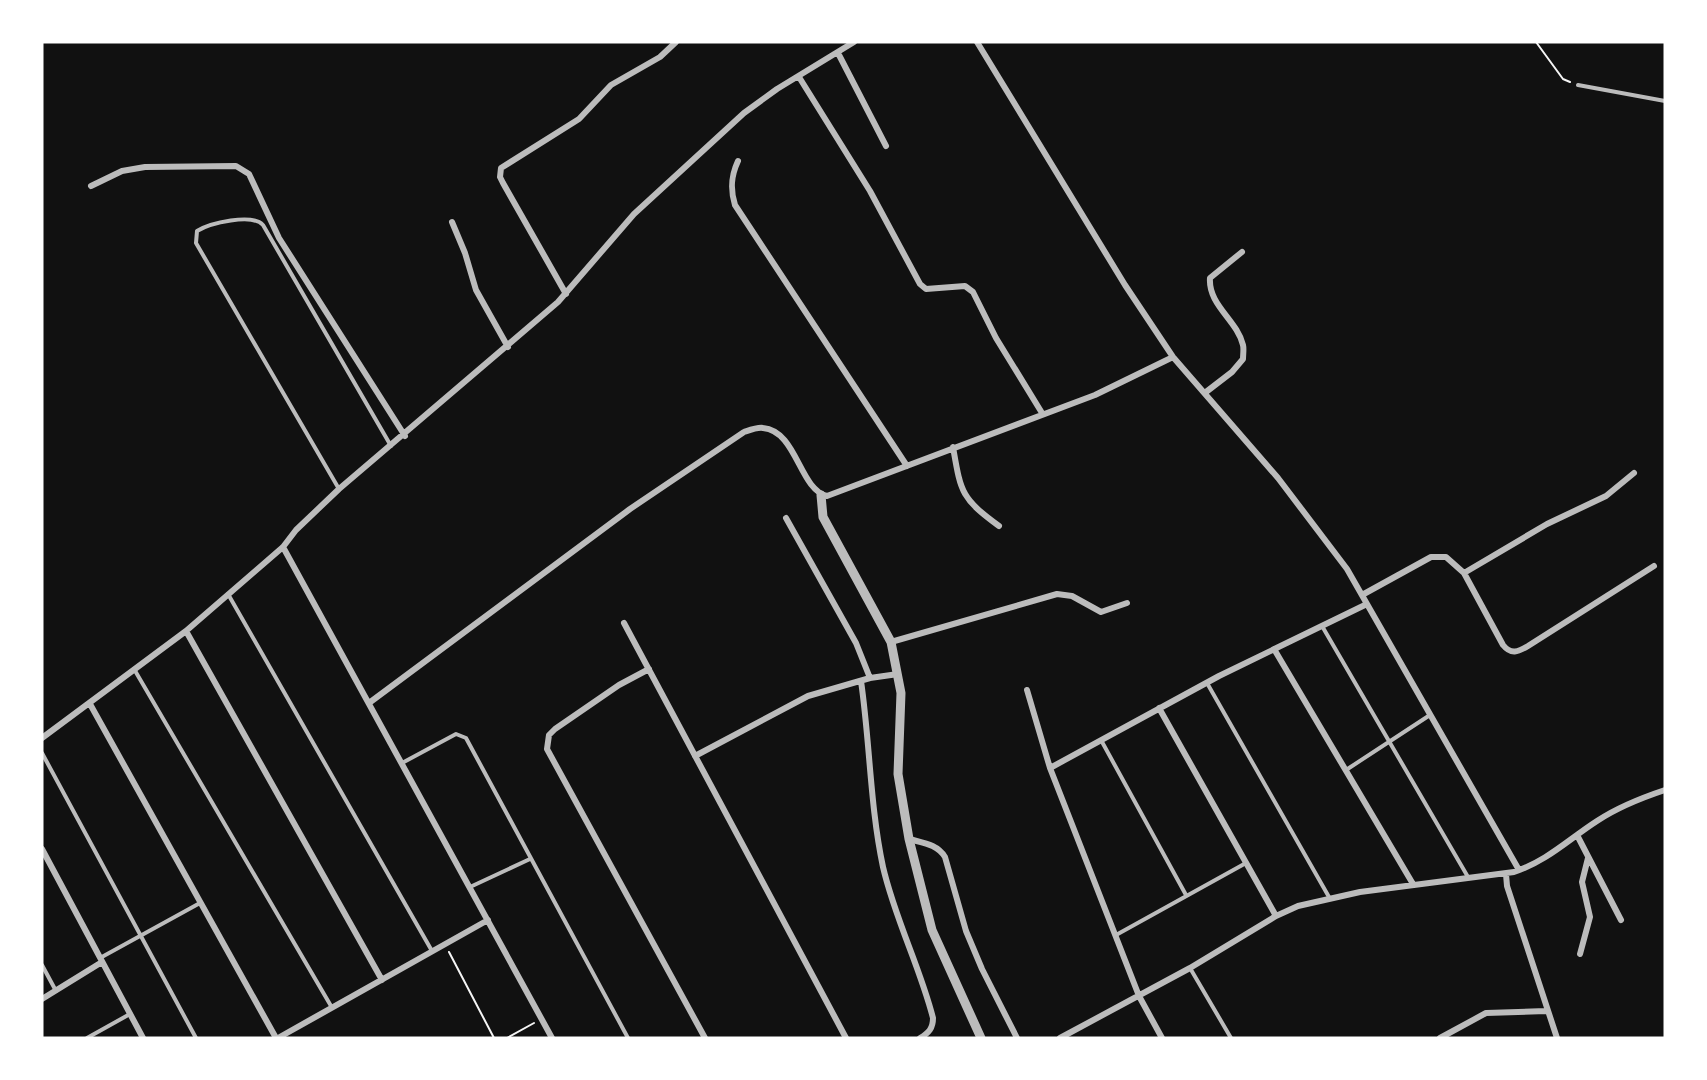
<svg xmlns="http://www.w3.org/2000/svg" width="1707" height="1080" viewBox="0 0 1707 1080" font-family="Quicksand,sans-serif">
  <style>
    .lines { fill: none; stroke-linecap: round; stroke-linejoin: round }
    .path { stroke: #f5f5f5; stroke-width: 2 }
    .service { stroke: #bcbcbc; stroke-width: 4 }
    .minor { stroke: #bcbcbc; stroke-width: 6 }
    .tertiary { stroke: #bcbcbc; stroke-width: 9 }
  </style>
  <rect width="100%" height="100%" fill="#111"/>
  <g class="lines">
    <!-- path -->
    <path class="path" d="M1536 42 1563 79 1570 82
      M449 952 494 1038
      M507 1038 534 1023"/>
    <!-- service -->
    <path class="service" d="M1578 85 1665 101
      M339 489 196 243 197 231C210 223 252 213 263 225L391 446
      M228 594 432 951
      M1322 626 1468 877
      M134 669 331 1006
      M1207 683 1329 897
      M1101 740 1186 895
      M42 753 196 1038
      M402 763 456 734 466 738 628 1038
      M1346 770 1430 715
      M470 887 530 859
      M1116 935 1246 863
      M100 958 200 903
      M42 965 56 991
      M1190 968 1231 1038
      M87 1038 130 1014"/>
    <!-- minor -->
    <path class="minor" d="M977 42 1125 285 1173 357 1278 478 1347 569 1519 870
      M838 53 886 146
      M799 77 870 191 920 284 926 289 965 286 973 292 996 338 1042 413
      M738 161C731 176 730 189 735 205L907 466
      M91 186 122 171 145 167 236 166 249 174 279 238 405 436
      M452 222 465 253 476 290 508 347
      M566 294 503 183 500 177 501 168 579 119 611 85 660 57 676 42
      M1206 392 1232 372 1243 359C1243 355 1244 349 1243 345 1237 320 1208 305 1210 278L1242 252
      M953 447C961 493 961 498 999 526
      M786 518 856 643 870 678
      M283 547 552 1038
      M1464 573 1547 524 1606 496 1634 473
      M1362 595 1431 557H1446L1464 573 1503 645C1511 655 1518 652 1528 646L1654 566
      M624 623 846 1038
      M186 631 382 980
      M891 642 1057 594 1072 596 1101 612 1127 603
      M1274 649 1413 884
      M649 669 619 685 555 729 549 735 547 749 705 1038
      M861 681C870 743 870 806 883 867 895 919 920 967 933 1018 933 1028 929 1033 920 1038
      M1027 690 1050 768 1139 996 1162 1038
      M369 703 630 509 744 432C750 430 758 427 763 428 797 431 799 489 827 496L1095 395 1173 357
      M90 704 276 1038
      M1159 708 1276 916
      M42 738 186 631 283 547 296 530 339 489 558 302 634 214 744 113 777 89 854 42
      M695 756 808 696 870 678 898 674
      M1050 768 1219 676 1367 604
      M1577 835 1621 920
      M909 839C923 843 937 844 945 857L966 931 982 969 1017 1038
      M42 849 143 1038
      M1506 874 1507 886 1557 1038
      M1580 954 1590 917 1582 882 1588 858
      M42 999 102 962
      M278 1038 488 920
      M1060 1038 1190 968 1276 916 1298 906 1360 892 1514 872C1547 861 1569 839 1597 821 1618 807 1641 798 1665 790
      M1440 1038 1486 1013 1546 1011"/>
    <!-- tertiary -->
    <path class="tertiary" d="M821 495 823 517 891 642 901 693 898 774 909 839 932 930 981 1038"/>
  </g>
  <!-- border -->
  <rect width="1707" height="1080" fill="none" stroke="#ffffff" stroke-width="87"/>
</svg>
